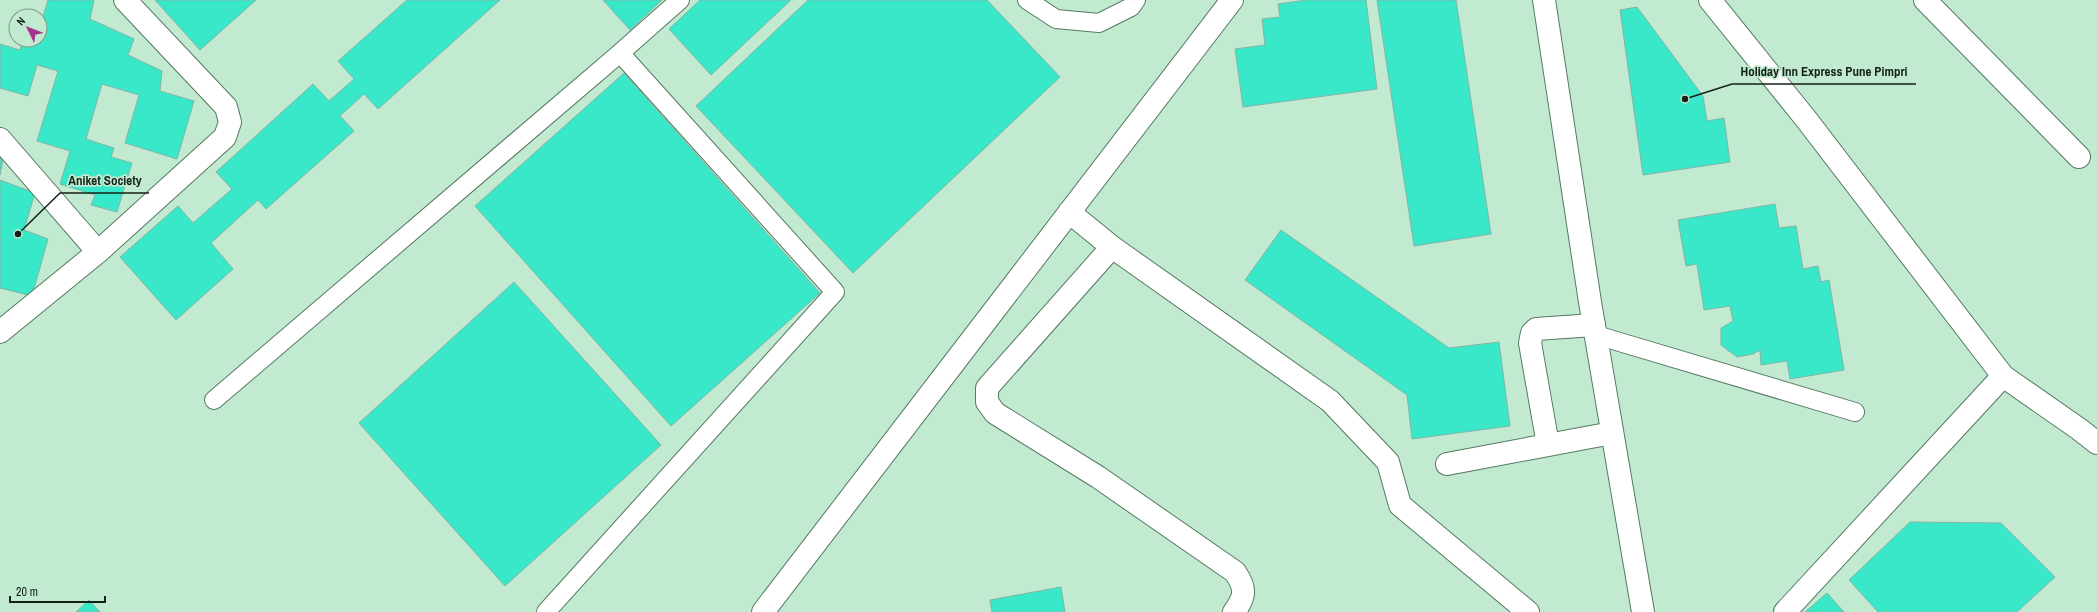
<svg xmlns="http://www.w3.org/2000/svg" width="2097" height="612" viewBox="0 0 2097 612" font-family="'Archivo Narrow',sans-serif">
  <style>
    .building { fill: #38e8c8; stroke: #83b4a7 }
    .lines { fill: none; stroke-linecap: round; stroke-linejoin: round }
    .lane-casing { stroke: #547962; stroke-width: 20 }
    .street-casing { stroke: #547962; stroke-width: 24 }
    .secondary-casing { stroke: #547962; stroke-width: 24 }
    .lane { stroke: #fff; stroke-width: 18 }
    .street { stroke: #fff; stroke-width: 22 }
    .secondary { stroke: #fff; stroke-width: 22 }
    .leader { fill: none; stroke: #132219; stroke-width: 1.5 }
    .callout-dot { fill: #132219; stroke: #c2ead0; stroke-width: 1.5 }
    .callout-label { font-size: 13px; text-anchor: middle; font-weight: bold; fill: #132219; stroke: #c2ead0; stroke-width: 3.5; stroke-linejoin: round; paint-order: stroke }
  </style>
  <rect width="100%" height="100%" fill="#c2ead0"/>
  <!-- building -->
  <path class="building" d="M48 0H94L90 19 134 39 128 55 162 71 160 91 194 101 177 159 125 143 139 95 102 84 86 139 114 148 111 157 132 163 117 212 91 205 95 195 60 184 70 151 37 141 58 71 37 65 28 96 0 88V44L20 50 23 40H40V26Z
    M155 0H256L200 50Z
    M407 0H500L378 109 364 94 340 116 354 131 266 209 258 200 211 243 233 269 176 320 120 257 178 206 193 223 232 189 216 172 313 84 329 101 354 79 338 61Z
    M603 0H662L630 30Z
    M700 0H791L711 75 669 29Z
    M808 0H987L1060 77 853 273 696 106Z
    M1306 0H1366L1377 89 1243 107 1235 49 1265 45 1262 19 1280 17 1278 4Z
    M1377 0H1456L1491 234 1414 246Z
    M1637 7 1703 96 1707 121 1724 118 1730 162 1643 175 1620 10Z
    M624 73 820 293 671 426 475 206Z
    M0 152 4 154 0 175Z
    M0 180 35 193 24 230 48 239 32 296 0 288Z
    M1775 204 1779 228 1796 226 1803 269 1818 266 1821 282 1829 280 1844 370 1790 379 1787 361 1761 365 1760 350 1753 354 1737 357 1721 345V328L1733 321 1730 306 1704 310 1697 264 1686 266 1678 220Z
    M1281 230 1449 348 1499 342 1510 426 1412 439 1407 395 1245 280Z
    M514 282 661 445 505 586 359 423Z
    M1910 522 2001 523 2055 577 2017 612H1878L1849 580Z
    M1061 587 1065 612H992L990 600Z
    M1827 593 1844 612H1805Z
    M89 600 100 612H76Z"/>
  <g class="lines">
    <!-- lane casing -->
    <g class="lane-casing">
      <path id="lane" d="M1027 0 1056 19 1099 23 1131 7 1136 0
        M620 53 680 0
        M1596 335 1855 412
        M214 400 620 53 835 292 546 612"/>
    </g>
    <!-- street casing -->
    <g class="street-casing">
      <path id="street" d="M1710 0 1806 119 2003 376 2079 429 2097 443
        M1925 0 2079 157
        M0 139 98 252 0 332
        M1069 212 1112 247 1330 401 1388 462 1400 505 1528 612
        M1112 247 987 388V402L995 413 1098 477 1235 572C1246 588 1246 596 1234 612
        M98 252 225 137 230 122 226 107 125 0
        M1548 445 1530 343 1532 333 1536 329 1594 325
        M1447 464 1612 433
        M763 612 1232 0
        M1785 612 2003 376"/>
    </g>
    <!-- secondary casing -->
    <g class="secondary-casing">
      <path id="secondary" d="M1544 0 1590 302 1643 612"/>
    </g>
    <!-- lane -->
    <use href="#lane" class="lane"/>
    <!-- street -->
    <use href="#street" class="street"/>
    <!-- secondary -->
    <use href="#secondary" class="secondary"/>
  </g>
  <!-- callouts -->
  <path class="leader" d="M1685 99L1732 84H1916M18 234L60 193H149"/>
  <g class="callout-dot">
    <circle cx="1685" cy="99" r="4"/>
    <circle cx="18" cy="234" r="4"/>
  </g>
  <g class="callout-label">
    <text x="1824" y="76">Holiday Inn Express Pune Pimpri</text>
    <text x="105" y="185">Aniket Society</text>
  </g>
  <!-- north arrow -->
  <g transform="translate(28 28) rotate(313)"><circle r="19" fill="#c2ead0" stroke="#7c9a87"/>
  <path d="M0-3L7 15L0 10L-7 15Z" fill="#a5328e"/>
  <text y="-6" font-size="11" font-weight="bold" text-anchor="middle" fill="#132219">N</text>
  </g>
  <!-- scale -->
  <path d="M10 596v6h95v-6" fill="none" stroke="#132219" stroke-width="2"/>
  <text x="16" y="596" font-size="12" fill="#132219" stroke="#c2ead0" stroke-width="3" paint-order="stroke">20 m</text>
</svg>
